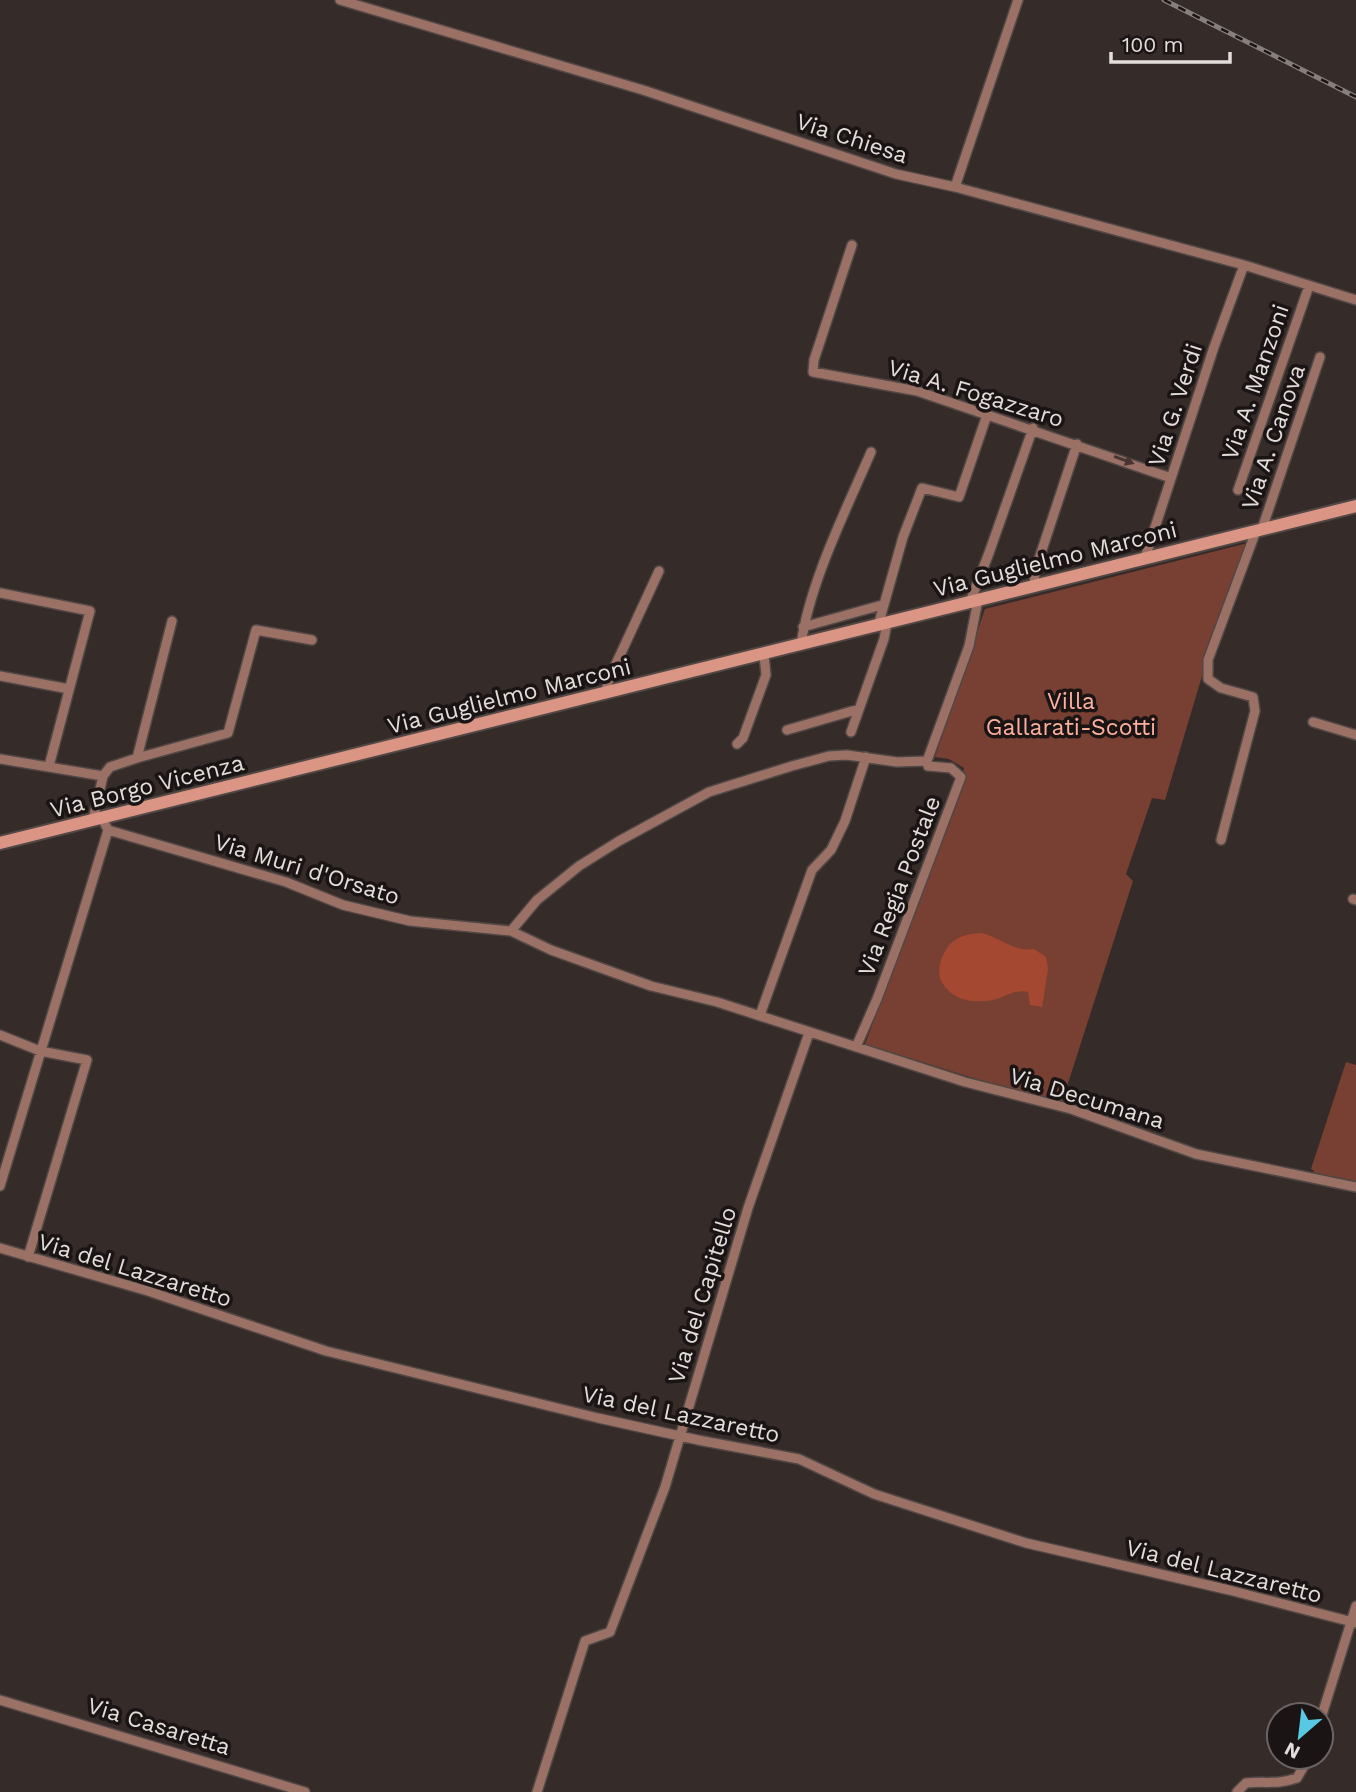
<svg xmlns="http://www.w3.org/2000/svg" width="1356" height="1792" viewBox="0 0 1356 1792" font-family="'Work Sans',sans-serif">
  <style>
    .green { fill: #784032 }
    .water { fill: #a44831 }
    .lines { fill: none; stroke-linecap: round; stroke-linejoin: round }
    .street-casing { stroke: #514745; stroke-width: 12 }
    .secondary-casing { stroke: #514745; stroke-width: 16 }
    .street { stroke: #9b7166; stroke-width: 9 }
    .secondary { stroke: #da9584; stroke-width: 12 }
    .rail-casing { stroke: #877f7d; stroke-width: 5 }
    .rail { stroke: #1a1514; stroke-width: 2.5; stroke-dasharray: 8; stroke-linecap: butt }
    .oneway { fill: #473531 }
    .labels { text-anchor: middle; stroke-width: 7; stroke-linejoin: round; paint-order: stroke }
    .street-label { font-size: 23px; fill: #e3dddb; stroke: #1a1514 }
    .park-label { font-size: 23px; fill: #fdb09d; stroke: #1a1514 }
  </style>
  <rect width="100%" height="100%" fill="#352b29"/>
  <!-- green -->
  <path class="green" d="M1248 543 1205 666 1165 800 1152 798 1126 874 1133 881 1062 1102 973 1078 865 1044 961 786 964 768 949 759 935 757 985 609Z
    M1346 1062 1356 1065V1184L1313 1176 1314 1171 1311 1169Z"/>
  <!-- water -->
  <path class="water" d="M980 933C999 936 1015 953 1034 949L1046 957 1048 969 1042 1007 1030 1005 1028 992C1016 989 1007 996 997 999 978 1004 954 1002 943 984 936 974 940 958 947 948 954 937 967 934 980 933Z"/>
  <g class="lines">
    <!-- street casing -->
    <g class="street-casing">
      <path id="street" d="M340 0 643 90 896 174 955 187 1244 265 1356 300
        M955 187 1018 0
        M852 245 814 360 813 372 917 391 1171 478
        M1238 490 1309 286
        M1262 529 1320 357
        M1145 558 1214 347 1244 265
        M1034 586 1035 571 1077 444
        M0 593 90 611 49 766
        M970 602 989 553 1033 428
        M878 626 903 537 922 488 959 497 987 415
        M803 627 882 605
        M801 645C809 584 846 510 871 452
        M0 676 69 689
        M605 694 609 679 659 571
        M1313 722 1356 735
        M787 730 859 709
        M851 732 884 639 887 623
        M737 744 743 738 766 675 764 655
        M137 758 172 621
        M0 759 103 776 93 820
        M103 776 110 767 137 758 228 733 256 630 312 640
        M102 818 108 830 286 882 343 905 410 921 511 931 551 950 651 986 717 1002 965 1082 1071 1109 1196 1154 1356 1187
        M1221 840 1255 711 1253 697 1221 688 1208 679V660L1256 531
        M1353 899 1356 900
        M511 931 537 900 579 866 619 841 709 792 792 766 829 756 847 755 897 762 927 761
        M760 1015 812 870 831 850 845 821 866 757
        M0 1035 40 1051 87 1060 28 1257
        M856 1047 877 999 961 777 951 768 928 766 927 761 969 646 978 600
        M0 1186 108 830
        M0 1248 148 1291 326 1351 598 1418 698 1440 799 1459 874 1494 1026 1543 1229 1590 1356 1623
        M0 1700 305 1792
        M1321 1718 1356 1606
        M537 1792 585 1641 610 1632 665 1487 748 1208 809 1033
        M1237 1792 1246 1783C1267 1781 1276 1785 1297 1778L1309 1757"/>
    </g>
    <!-- secondary casing -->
    <g class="secondary-casing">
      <path id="secondary" d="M0 843 1356 506"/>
    </g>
    <!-- street -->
    <use href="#street" class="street"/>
    <!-- secondary -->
    <use href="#secondary" class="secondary"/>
    <!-- rail casing -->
    <g class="rail-casing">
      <path id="rail" d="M1164 0 1356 97"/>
    </g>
    <!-- rail -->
    <use href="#rail" class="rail"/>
  </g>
  <!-- one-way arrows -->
  <defs><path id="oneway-solid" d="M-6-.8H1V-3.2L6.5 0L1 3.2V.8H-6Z" transform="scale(1.75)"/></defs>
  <use class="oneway" href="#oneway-solid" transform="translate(1124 460) rotate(20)"/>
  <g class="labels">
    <!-- street labels -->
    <g class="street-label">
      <text transform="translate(852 138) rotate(18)" y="8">Via Chiesa</text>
      <text transform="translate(1255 382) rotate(-71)" y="8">Via A. Manzoni</text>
      <text transform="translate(976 393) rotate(17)" y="8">Via A. Fogazzaro</text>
      <text transform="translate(1175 405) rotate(-72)" y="8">Via G. Verdi</text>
      <text transform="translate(1273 437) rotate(-71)" y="8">Via A. Canova</text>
      <text transform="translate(1055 559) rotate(-14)" y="8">Via Guglielmo Marconi</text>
      <text transform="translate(509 696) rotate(-14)" y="8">Via Guglielmo Marconi</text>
      <text transform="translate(147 786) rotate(-14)" y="8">Via Borgo Vicenza</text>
      <text transform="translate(307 869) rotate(17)" y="8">Via Muri d'Orsato</text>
      <text transform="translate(899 886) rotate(-69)" y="8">Via Regia Postale</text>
      <text transform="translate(1087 1098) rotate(17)" y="8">Via Decumana</text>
      <text transform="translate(135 1270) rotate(17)" y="8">Via del Lazzaretto</text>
      <text transform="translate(702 1295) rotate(-73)" y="8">Via del Capitello</text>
      <text transform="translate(681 1414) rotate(12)" y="8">Via del Lazzaretto</text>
      <text transform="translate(1224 1571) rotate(14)" y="8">Via del Lazzaretto</text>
      <text transform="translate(159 1726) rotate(17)" y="8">Via Casaretta</text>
    </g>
    <!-- park labels -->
    <g class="park-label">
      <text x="1071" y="709">Villa<tspan x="1071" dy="26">Gallarati-Scotti</tspan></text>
    </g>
  </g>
  <!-- north arrow -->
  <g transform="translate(1300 1736) rotate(208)"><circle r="33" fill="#1a1514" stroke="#6a6564" stroke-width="2"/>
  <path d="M0-5L12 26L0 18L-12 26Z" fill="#57c9e2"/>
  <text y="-10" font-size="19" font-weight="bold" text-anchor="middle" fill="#e3dddb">N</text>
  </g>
  <!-- scale -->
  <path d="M1111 52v10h119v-10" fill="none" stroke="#e3dddb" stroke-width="3.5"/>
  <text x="1122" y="52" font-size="21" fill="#e3dddb" stroke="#1a1514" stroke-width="5" paint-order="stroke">100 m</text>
</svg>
